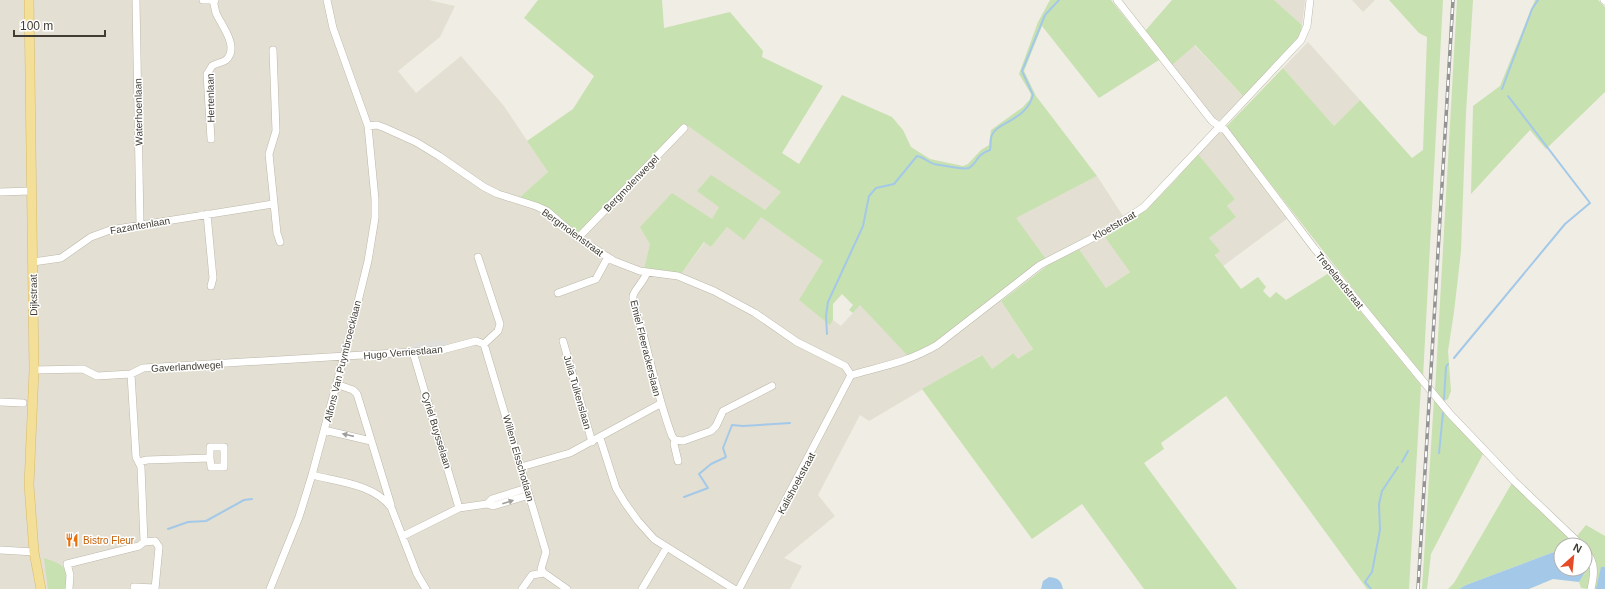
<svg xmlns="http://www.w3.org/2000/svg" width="1605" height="589" viewBox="0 0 1605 589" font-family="Arial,sans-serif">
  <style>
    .residential { fill: #e3dfd2 }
    .green { fill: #c8e1b0 }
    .parking { fill: #e1dfdc }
    .water { fill: #a4c9e8 }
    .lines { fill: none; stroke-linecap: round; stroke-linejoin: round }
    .stream { stroke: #a4c9e8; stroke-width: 2 }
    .minor-casing { stroke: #bdb8aa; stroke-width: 8 }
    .major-casing { stroke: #d7bc6a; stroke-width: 10 }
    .minor { stroke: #fff; stroke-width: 7 }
    .major { stroke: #f4df98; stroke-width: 9 }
    .rail-casing { stroke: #939393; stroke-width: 3.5 }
    .rail { stroke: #fff; stroke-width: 2; stroke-dasharray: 6; stroke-linecap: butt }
    .oneway { fill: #a09e9a }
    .labels { text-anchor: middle; stroke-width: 3; stroke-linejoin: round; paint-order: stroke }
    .street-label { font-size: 10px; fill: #413d34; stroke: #fff }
    .food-label { font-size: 10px; fill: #c56008; stroke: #fff; text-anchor: start }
  </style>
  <rect width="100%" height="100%" fill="#f0ede4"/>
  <!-- residential -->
  <path class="residential" d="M0 0H429L455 6 440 37 398 71 416 93 461 56 504 106 548 172 520 197 548 208 579 235 685 124 781 192 765 210 719 207 681 274 705 242 711 247 727 227 761 217 823 261 830 325 833 320 841 326 860 305 997 295 1033 349 1018 360 1012 353 992 369 981 355 869 421 860 415 818 495 835 516 784 558 802 566 790 589H0Z
    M1274 0H1305L1302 25Z
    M1352 0H1375L1363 12Z
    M1308 42 1360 100 1334 126 1283 68Z
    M1194 45 1245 98 1219 121 1215 119 1171 66Z
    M1220 132 1225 135 1288 218 1223 266 1215 254 1219 251 1209 238 1235 217 1227 206 1235 199 1198 154Z
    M1097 176 1123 216 1046 259 1015 218Z
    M1105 237 1131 271 1106 288 1079 249Z"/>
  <!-- green -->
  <path class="green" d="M538 0H662L664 28 730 12 763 51 762 57 823 86 782 153 799 164 842 95 892 117 903 130 911 147 930 159 963 166 968 164 981 150 989 145 991 130 1023 107 1030 99 1031 94 1019 74 1038 22 1050 0H1111L1159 60 1099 98 1042 26 1024 71 1036 96 1097 176 1016 218 1046 259 932 344 908 356 860 305 853 313 849 310 853 305 842 294 833 304V320L830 325 799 300 823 261 761 217 744 240 727 227 711 247 704 242 681 274 644 270 650 244 640 227 672 193 712 219 719 207 697 191 711 175 765 210 781 192 685 124 579 235 548 208 520 197 548 172 527 141 573 109 594 76 524 18Z
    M1172 0H1274L1302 25 1300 36 1245 98 1195 45 1171 66 1145 31Z
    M1389 0H1443L1423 378 1226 127 1283 68 1334 126 1360 100 1412 158 1423 150 1427 37 1419 33Z
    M1457 0H1473L1466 113 1461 251 1454 312 1448 351 1451 391 1448 399 1443 402 1435 391Z
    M1535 0H1598L1605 7V92L1546 149 1530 130 1471 194 1473 106 1500 86Z
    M1198 154 1235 199 1227 206 1236 217 1209 238 1220 251 1215 255 1241 289 1258 277 1266 287 1263 291 1270 298 1276 292 1286 300 1329 273 1421 385 1409 589H1367L1226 396 1161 443 1164 449 1144 463 1237 589H1144L1082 504 1032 539 922 389 982 355 992 369 1013 353 1018 359 1033 349 1001 301 1048 265 1079 249 1106 288 1130 272 1105 237C1146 214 1168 189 1198 154Z
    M1434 399 1483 454 1431 554 1427 589H1422Z
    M1512 483 1575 545H1561V550L1551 553 1466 585 1459 589H1448L1454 583Z
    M1586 525 1605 536V589H1593L1597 565 1585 545 1577 536Z
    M1585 553 1592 571 1588 589 1581 588 1579 582 1587 569 1585 564Z
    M44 558C65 565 68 567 67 589H48Z"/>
  <!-- parking -->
  <path class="parking" d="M447 340V346L413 348 412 343Z"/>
  <!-- water -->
  <path class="water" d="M1561 550V569H1585V564L1587 569 1579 582 1553 579 1529 589H1459L1466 585 1551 553Z
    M1601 567H1605V589H1596Z
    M1049 577C1058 578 1061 580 1063 589H1041L1043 581Z"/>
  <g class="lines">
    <!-- stream -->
    <path class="stream" d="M1502 89 1532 9 1538 0
      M827 334 826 316 828 302 863 226 869 196 876 188 894 184 917 156C924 157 927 162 934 164 940 165 964 170 969 168 978 163 975 155 990 150 991 146 990 139 992 135 997 122 1026 121 1033 95L1022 71 1045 15 1059 0
      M1454 358 1565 224 1590 203 1508 96
      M1444 399 1446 367 1448 364
      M1439 453 1443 413
      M1402 462 1408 451
      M684 497 708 488 699 474 711 464 726 457 723 448 732 425 743 426 790 423
      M168 529 188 522 206 521 244 500 252 499
      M1371 589 1365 582 1372 572 1380 530 1379 504 1382 491 1398 467"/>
    <!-- minor casing -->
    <g class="minor-casing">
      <path id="minor" d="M136 0 140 225
        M203 0H215
        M1117 0 1212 121 1225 130 1314 248 1450 414 1514 481 1581 545
        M1604 0 1605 1
        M273 50 276 131 269 154 277 233 280 242
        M368 126 377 125 385 128 416 142 439 156 484 187 498 194 536 206 547 211 578 238 614 261 640 271 678 276 714 291 755 313 797 342 845 366 851 375
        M211 139 207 74 212 66C216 63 222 63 226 60 240 47 221 25 216 13 215 9 214 4 213 0
        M0 192 31 191
        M207 214 213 278 211 286
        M578 238 684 128
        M33 262 61 258 91 237 110 230 273 204
        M647 272C644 282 634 290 633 296 632 307 642 329 645 341 653 373 660 404 672 436L675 440 674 444 678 461
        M558 293 596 279 608 257
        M563 341 592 442
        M484 344 546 552 541 569 544 573 567 589
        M413 352 459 508
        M34 370 83 369 97 376 131 374 143 368 413 352 442 350 476 341 484 344 498 331 500 324 478 257
        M131 374 136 457 141 467 144 542
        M851 375C883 366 908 362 937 345L1040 265 1110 229 1144 207 1301 40 1307 26 1310 0
        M336 384 353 390 357 394 391 505
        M0 402 23 403
        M324 430 371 441
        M600 438 616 488 625 503 638 521 654 539 734 589
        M675 440 683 441 711 431 716 426 723 411 772 386
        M139 462 147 460 210 458 211 467H224V447H210V458
        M521 467 570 453 660 404
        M312 475C339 482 373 484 391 507L417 574 426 589
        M487 504 492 499 527 488
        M403 536 459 508 487 504 493 506 529 495
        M1585 549C1595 563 1595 572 1591 589
        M0 550 34 552
        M134 587 155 588
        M69 589 70 575 67 564 139 546 144 542 155 541 159 547 155 589
        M270 589 299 517 312 475 351 330 368 261 375 218V199L368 126 333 28 327 0
        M522 589 532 575 544 573
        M642 589 667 547
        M739 589 851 375"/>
    </g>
    <!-- major casing -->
    <g class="major-casing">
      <path id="major" d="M29 0 34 370 29 485 34 552 41 589"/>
    </g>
    <!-- minor -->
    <use href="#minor" class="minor"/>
    <!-- major -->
    <use href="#major" class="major"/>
    <!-- rail casing -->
    <g class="rail-casing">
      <path id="rail" d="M1418 589 1453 0"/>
    </g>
    <!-- rail -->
    <use href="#rail" class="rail"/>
  </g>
  <!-- one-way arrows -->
  <defs><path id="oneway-solid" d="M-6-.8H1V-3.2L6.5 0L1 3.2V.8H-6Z"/></defs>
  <g class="oneway">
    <use href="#oneway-solid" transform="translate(348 435) rotate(-167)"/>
    <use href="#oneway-solid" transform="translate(508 502) rotate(-17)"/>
  </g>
  <!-- icons -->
  <defs>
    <g id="restaurant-bare" transform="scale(1.08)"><path d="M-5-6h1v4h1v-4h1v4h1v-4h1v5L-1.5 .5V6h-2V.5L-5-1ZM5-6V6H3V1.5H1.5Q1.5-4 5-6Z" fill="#e8710a" stroke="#fff" stroke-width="2.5" paint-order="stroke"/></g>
  </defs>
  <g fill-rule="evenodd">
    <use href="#restaurant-bare" x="72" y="540"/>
  </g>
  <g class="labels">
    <!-- street labels -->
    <g class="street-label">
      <text transform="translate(210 98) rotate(-91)" y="4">Hertenlaan</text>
      <text transform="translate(138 112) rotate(-91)" y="4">Waterhoenlaan</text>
      <text transform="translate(631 183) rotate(-46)" y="4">Bergmolenwegel</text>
      <text transform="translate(140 225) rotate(-10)" y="4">Fazantenlaan</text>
      <text transform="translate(1114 225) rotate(-30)" y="4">Kloetstraat</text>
      <text transform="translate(573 232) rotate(36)" y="4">Bergmolenstraat</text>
      <text transform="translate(1340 280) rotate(51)" y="4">Trepelandstraat</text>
      <text transform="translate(33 295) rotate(-91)" y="4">Dijkstraat</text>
      <text transform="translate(646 348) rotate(76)" y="4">Emiel Fleerackerslaan</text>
      <text transform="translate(403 352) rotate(-5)" y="4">Hugo Verriestlaan</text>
      <text transform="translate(342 361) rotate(-76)" y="4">Alfons Van Puymbroecklaan</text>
      <text transform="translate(187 366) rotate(-3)" y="4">Gaverlandwegel</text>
      <text transform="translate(578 392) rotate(74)" y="4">Julia Tulkenslaan</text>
      <text transform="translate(437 430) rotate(73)" y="4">Cyriel Buysselaan</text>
      <text transform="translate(519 458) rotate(74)" y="4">Willem Elsschotlaan</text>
      <text transform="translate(796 483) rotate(-62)" y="4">Kalishoekstraat</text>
    </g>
    <!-- food labels -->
    <g class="food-label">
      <text x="83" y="544">Bistro Fleur</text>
    </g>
  </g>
  <!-- north arrow -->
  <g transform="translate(1573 557) rotate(27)"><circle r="19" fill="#ffffff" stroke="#b3b1ae"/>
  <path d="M0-3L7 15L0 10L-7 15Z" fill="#e54c25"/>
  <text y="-6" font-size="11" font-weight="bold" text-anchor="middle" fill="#413d34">N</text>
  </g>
  <!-- scale -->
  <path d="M14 30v6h91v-6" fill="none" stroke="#413d34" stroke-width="2"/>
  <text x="20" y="30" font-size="12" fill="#413d34" stroke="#ffffff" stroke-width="3" paint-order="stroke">100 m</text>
</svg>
